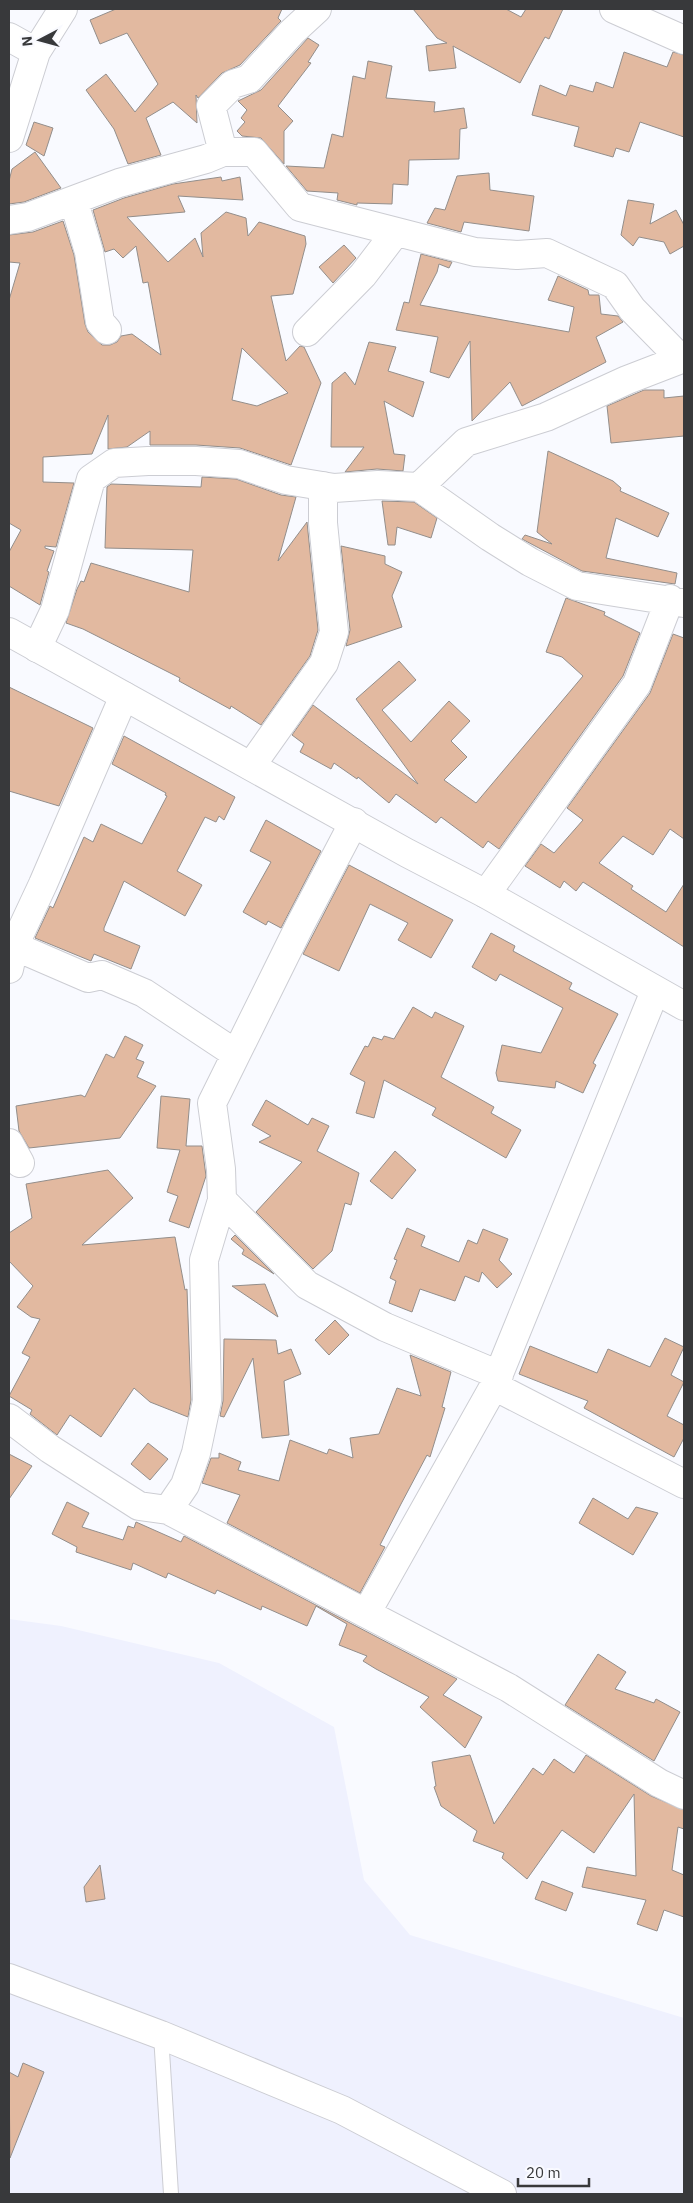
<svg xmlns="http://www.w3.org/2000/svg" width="693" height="2203" viewBox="0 0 693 2203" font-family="'IBM Plex Sans',sans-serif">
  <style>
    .built { fill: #eff1fe }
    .building { fill: #e2b9a0; stroke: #938e8b; fill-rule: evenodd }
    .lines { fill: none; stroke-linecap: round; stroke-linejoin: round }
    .lane-casing { stroke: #cccdd3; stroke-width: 16 }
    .street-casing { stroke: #cccdd3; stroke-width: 30 }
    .secondary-casing { stroke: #cccdd3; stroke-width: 30 }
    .lane { stroke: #fff; stroke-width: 14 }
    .street { stroke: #fff; stroke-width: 28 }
    .secondary { stroke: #fff; stroke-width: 28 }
  </style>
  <rect width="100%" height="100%" fill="#f9faff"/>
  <!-- built -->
  <path class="built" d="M9 1619 61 1626 219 1663 334 1727 364 1880 410 1935 684 2018V2194H9Z"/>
  <!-- building -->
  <path class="building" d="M116 9H282L278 18 281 21 240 65 222 73 198 98 196 95 197 123 173 102 146 118 161 155 128 164 114 129 86 90 106 74 135 112 158 84 127 33 100 44 90 20Z
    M413 9H506L521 17 526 9H563L549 39 545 37 520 83 453 46 456 68 429 71 426 46 447 43 437 38Z
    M308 38 319 45 308 62 311 63 278 106 293 121 284 131V164L261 138 242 136 237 131 245 122 241 118 247 110 238 101 261 90Z
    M624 52 667 67 673 52 684 55V137L640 122 629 152 616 148 613 157 574 146 579 127 532 115 540 85 566 96 570 85 593 92 596 82 613 88Z
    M368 61 392 66 386 98 435 102 434 112 464 108 467 128 460 129 459 159 409 160 408 185 393 184 392 204 357 203V205L337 200 338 193 307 191 286 166 324 168 332 134 343 137 353 76 365 79Z
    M34 122 53 128 44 156 26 145Z
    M35 152 61 188 24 202 9 204V181L12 169Z
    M489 173 490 190 534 196 529 231 464 222 461 232 427 223 435 208 445 210 457 176Z
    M221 177 222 181 240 177 243 200 178 196 185 212 127 217 168 262 195 238 203 257 201 233 226 212 246 218 248 236 259 222 305 236 306 244 293 294 271 296 286 361 300 346 304 347 321 383 291 465 240 448 196 445H150V431L127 447 108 449V415L92 454 43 457V482L74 483 56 547 45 546V548L54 551 47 571 49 572 40 605 9 586V552L21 530 9 523V300L20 263 9 262V235L33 232 63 221 74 255 85 324 88 332 102 345H110L117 342 121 336 132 334 161 355 148 282 143 283 136 246 123 258 114 249 105 252 93 210 124 198 173 184ZM242 348 288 393 257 406 232 400Z
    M628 200 654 204 650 224 676 210 684 225V246L670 254 664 242 639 237 633 246 621 235Z
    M344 245 356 258 333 283 319 267Z
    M421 254 452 262 449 268 439 264 437 272 420 305 569 332 574 307 548 300 558 276 588 290 589 295H599L601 314 618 316 623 322 596 337 606 362 522 406 510 382 472 421 470 341 449 378 430 372 438 337 396 330 404 302 409 303Z
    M369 342 396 347 388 371 424 382 413 417 384 401 394 454 405 455 403 471 377 469 345 472 364 447H331L332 383 345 372 355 385Z
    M644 390H664V398L684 396V436L611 443 607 406Z
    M548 451 613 481 621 488 620 491 669 513 658 537 616 518 606 558 677 573 675 584 582 571 522 539 525 535 552 544 537 532Z
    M202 477 236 479 281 495 296 497 278 561 307 522 318 630 310 656 261 725 231 706 230 709 179 681 180 678 83 629 66 623 77 589 81 581 84 582 91 563 189 592 193 550 105 548 107 487 111 484 201 487Z
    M382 501 414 502 437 518 431 538 397 527 395 545H388Z
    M341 546 385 556V564L402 572 392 596 402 627 346 646 350 630Z
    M566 598 605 612 604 615 640 633 623 676 499 849 488 841 483 848 441 817 436 823 396 794 389 803 358 777 357 779 334 763 331 769 300 752 304 744 292 735 313 705 418 784 356 699 399 661 416 680 382 710 411 742 449 701 470 721 451 741 467 757 444 780 476 803 583 676 562 657 546 652Z
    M673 634 684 638V839L670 829 653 855 623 836 599 863 633 886 631 889 666 912 684 884V947L583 882 576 891 564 881 560 888 525 866 541 844 554 853 583 820 567 808 650 693Z
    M9 687 93 728 59 806 9 791Z
    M124 736 235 797 224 820 219 816 216 822 205 817 177 871 202 885 185 916 124 881 104 928V931L140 946 131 969 94 954 91 961 35 938 50 906 53 908 84 837 93 842 101 824 142 844 167 796 165 795 166 793 112 764Z
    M266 820 321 851 281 928 268 921 266 925 243 912 271 862 250 851Z
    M349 865 453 920 431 958 398 940 408 923 370 904 339 971 303 954Z
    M491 933 515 946 513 951 572 983 569 989 618 1014 593 1063 596 1065 583 1093 556 1081 555 1088 498 1081 496 1073 502 1045 541 1053 563 1008 500 974 496 981 472 967Z
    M413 1007 432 1018 435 1012 464 1026 441 1077 494 1107 491 1113 521 1130 506 1158 432 1115 436 1108 384 1080 374 1118 356 1113 365 1082 350 1074 365 1046 368 1047 373 1037 382 1040 384 1036 394 1039Z
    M125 1036 143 1045 136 1059 144 1062 137 1077 156 1086 120 1138 29 1148 19 1131 16 1106 81 1095 85 1097 106 1054 114 1058Z
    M161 1096 190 1099 186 1146H202L206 1176 189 1228 169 1221 178 1196 167 1192 180 1150 157 1148Z
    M266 1100 308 1125 312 1118 329 1126 317 1151 359 1173 351 1205 345 1203 332 1251 313 1269 256 1212 302 1162 259 1142 271 1136 252 1125Z
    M395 1151 416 1170 392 1199 370 1181Z
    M108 1170 133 1198 82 1245 175 1237 185 1290 187 1289 191 1400 188 1417 150 1402 134 1388 101 1437 70 1415 57 1435 30 1414 32 1410 9 1396 30 1357 22 1353 40 1319 31 1317 17 1307 33 1286 9 1261V1233L32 1218 26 1184Z
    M407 1228 425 1236 421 1246 459 1262 468 1240 477 1244 483 1229 508 1239 499 1260 512 1274 497 1288 482 1272 479 1282 465 1276 455 1301 420 1289 412 1312 389 1303 396 1281 390 1278 397 1260 394 1259Z
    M235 1235 274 1274 242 1254 244 1250 231 1239Z
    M265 1284 278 1317 232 1286Z
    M335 1320 349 1335 329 1355 315 1340Z
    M665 1338 684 1347 671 1375 684 1382 667 1416 684 1425V1438L674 1457 584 1408 588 1401 519 1374 530 1346 597 1373 608 1349 650 1367Z
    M224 1339 276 1340 278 1354 291 1349 301 1374 284 1381 289 1435 262 1438 253 1358 224 1417 220 1416 223 1401Z
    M410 1355 451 1372 442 1407 445 1408 430 1457 427 1455 401 1504 380 1545 385 1547 360 1593 227 1523 240 1495 202 1483 211 1458H219V1453L241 1462 238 1470 279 1481 290 1440 327 1454 329 1449 353 1458 350 1438 379 1434 397 1388 421 1396Z
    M148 1443 168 1459 150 1480 131 1464Z
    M9 1454 32 1466 9 1499Z
    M593 1498 628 1519 636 1507 658 1513 633 1555 579 1523Z
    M67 1502 89 1513 82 1527 123 1540 128 1526 134 1528 136 1522 181 1542 184 1536 457 1679 443 1695 482 1717 465 1748 420 1707 429 1697 376 1669 363 1661 367 1656 339 1645 347 1624 316 1606 307 1626 262 1606 261 1610 217 1590 215 1594 168 1573 166 1578 133 1563 131 1570 76 1552 77 1547 52 1534Z
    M598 1654 626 1672 615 1689 654 1703 656 1699 680 1712 654 1761 565 1705Z
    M470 1755 494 1824 533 1768 543 1775 554 1759 574 1773 586 1755 651 1796 684 1810V1829L678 1827 672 1870 684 1875V1917L664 1910 657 1931 637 1924 646 1900 582 1887 587 1867 636 1876 634 1794 594 1853 562 1830 527 1879 502 1858 504 1853 473 1841 477 1831 441 1806 434 1787 436 1786 432 1762Z
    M100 1865 105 1899 86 1902 84 1887Z
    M542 1881 573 1893 566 1911 535 1899Z
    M23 2063 44 2072 10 2158 9 2072 18 2077Z"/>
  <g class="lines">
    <!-- lane casing -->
    <g class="lane-casing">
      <path id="lane" d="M161 2035 171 2194"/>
    </g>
    <!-- street casing -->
    <g class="street-casing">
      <path id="street" d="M614 9 684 40
        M9 37 36 52
        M9 138 36 52 63 9
        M223 152 211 106 233 84 249 79 292 32 317 9
        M74 202 89 252 100 322 107 330
        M9 220 28 217 119 183 206 159 223 152H254L300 207 475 252 517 255 547 253 615 285 632 309 681 359
        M307 332 363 275 395 233
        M419 487 466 442 546 417 627 380 684 358
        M37 648 55 610 91 479 114 463 148 461H196L239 464 286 480 334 488 378 485 419 487 490 537 530 562 577 586 684 603
        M251 766 324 663 334 632 323 523V486
        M354 822 300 925 212 1103 221 1169 222 1200 307 1285 385 1327 499 1375
        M486 894 637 684 670 599
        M14 946 88 978 102 975 144 993 236 1054
        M9 969 14 946 43 884 124 696
        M9 1143 20 1163
        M494 1386 684 1484
        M9 1418 50 1449 139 1506 168 1510 509 1688 659 1783 684 1795
        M168 1510 185 1485 196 1453 207 1401 204 1260 222 1200
        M367 1612 494 1386 655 991
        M9 1978 161 2035 342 2110 502 2194"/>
    </g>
    <!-- secondary casing -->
    <g class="secondary-casing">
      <path id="secondary" d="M9 632 407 853 486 894 684 1006"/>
    </g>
    <!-- lane -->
    <use href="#lane" class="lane"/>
    <!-- street -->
    <use href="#street" class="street"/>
    <!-- secondary -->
    <use href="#secondary" class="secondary"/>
  </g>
  <!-- border -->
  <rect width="693" height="2203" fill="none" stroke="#38393b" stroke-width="20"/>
  <!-- north arrow -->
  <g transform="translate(40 40) rotate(264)" stroke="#f9faff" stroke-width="4" paint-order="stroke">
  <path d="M0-4L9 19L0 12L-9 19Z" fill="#38393b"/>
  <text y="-8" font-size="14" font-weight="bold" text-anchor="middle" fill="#38393b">N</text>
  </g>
  <!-- scale -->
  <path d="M518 2178v8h71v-8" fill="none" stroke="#38393b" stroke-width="2.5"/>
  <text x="526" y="2178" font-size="15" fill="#38393b" stroke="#f9faff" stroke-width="4" paint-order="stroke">20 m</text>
</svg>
